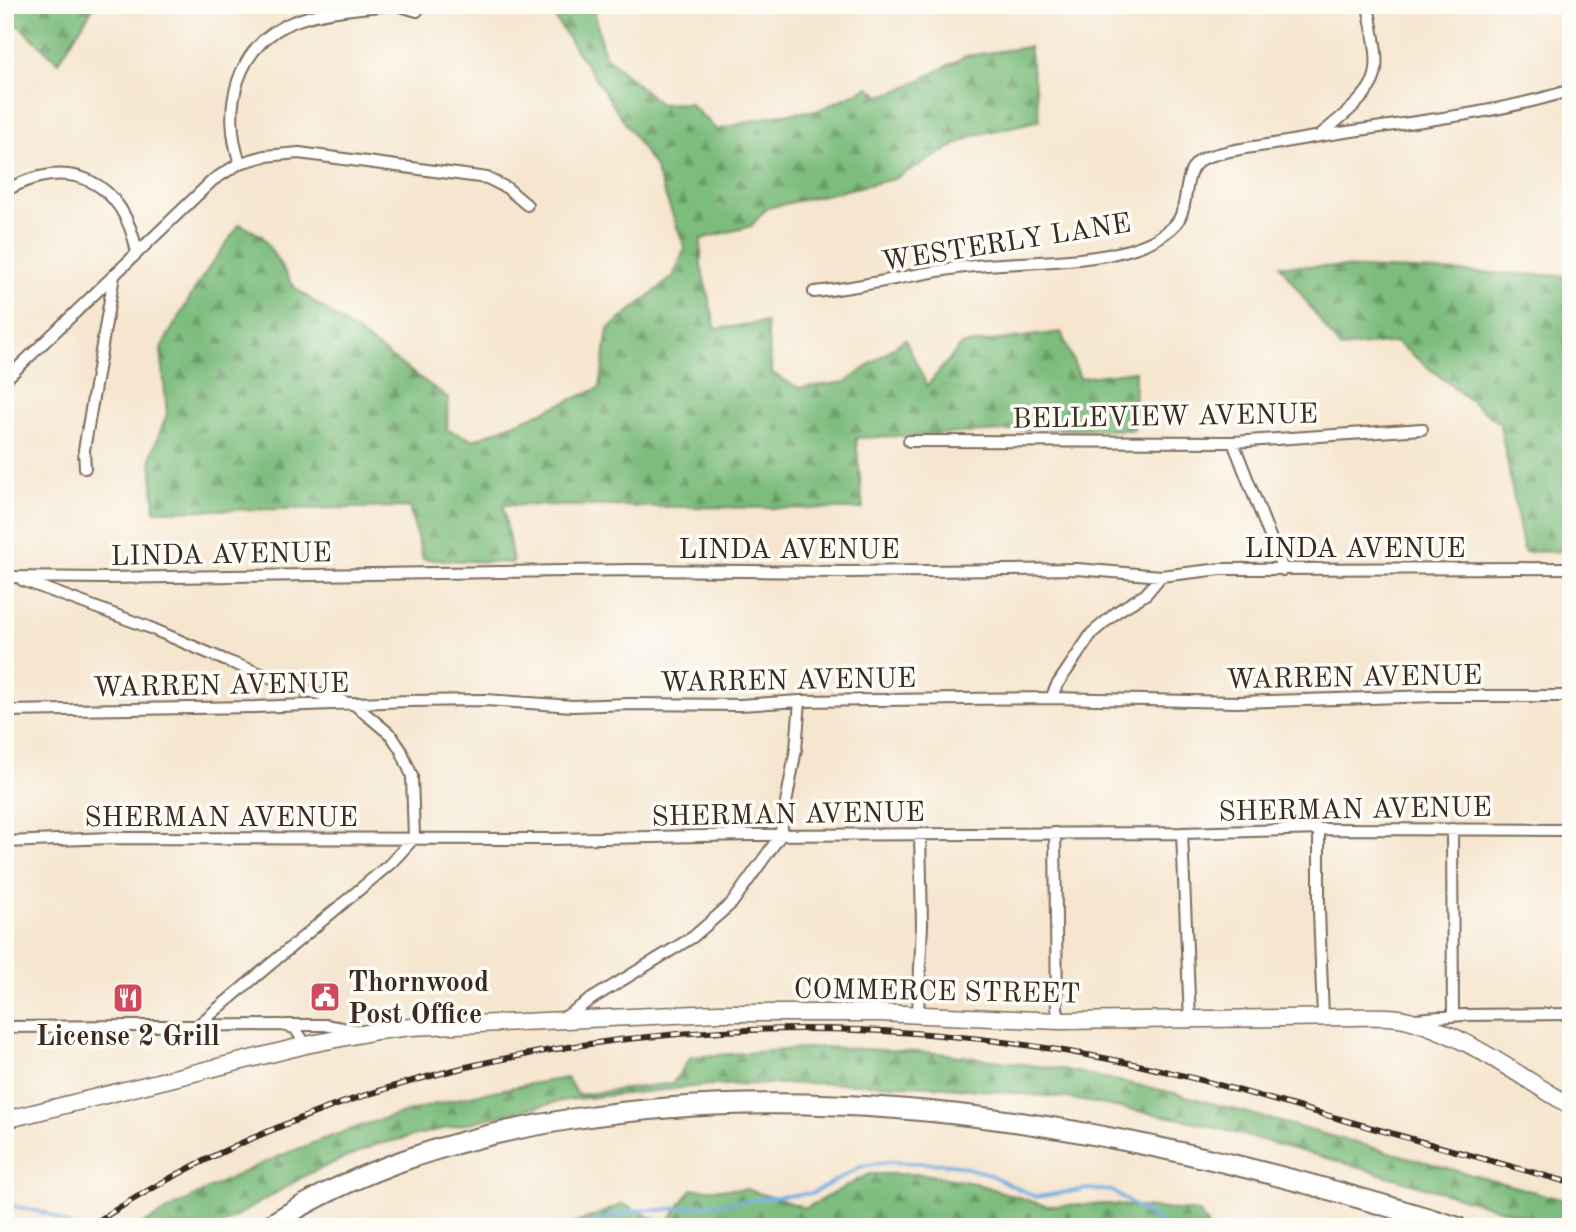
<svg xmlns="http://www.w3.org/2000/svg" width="1576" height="1232" viewBox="0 0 1576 1232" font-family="'Old Standard TT',serif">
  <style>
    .forest { fill: url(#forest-firs); stroke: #5c734d; stroke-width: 2 }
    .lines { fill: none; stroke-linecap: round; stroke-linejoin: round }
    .stream { stroke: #71ace2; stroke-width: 3.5 }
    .minor-casing { stroke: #7c6c5c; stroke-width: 14 }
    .secondary-casing { stroke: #7c6c5c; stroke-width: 19 }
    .trunk-casing { stroke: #7c6c5c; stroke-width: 23 }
    .minor { stroke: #fff; stroke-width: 10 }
    .secondary { stroke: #fff; stroke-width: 16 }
    .trunk { stroke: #fff; stroke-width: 19 }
    .rail-casing { stroke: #3b2a1e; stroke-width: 6 }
    .rail { stroke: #fdfcf7; stroke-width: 3.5; stroke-dasharray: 10; stroke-linecap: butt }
    .labels { text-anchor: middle; stroke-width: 7; stroke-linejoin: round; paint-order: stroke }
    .street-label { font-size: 28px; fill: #3b2a1e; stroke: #fdfcf7 }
    .poi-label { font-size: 28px; font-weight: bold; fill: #3b2a1e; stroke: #fdfcf7; text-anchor: start }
  </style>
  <defs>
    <pattern id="forest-firs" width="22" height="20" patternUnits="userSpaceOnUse" patternTransform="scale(1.75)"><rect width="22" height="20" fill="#7cbc7c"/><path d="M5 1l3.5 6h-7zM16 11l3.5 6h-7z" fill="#679965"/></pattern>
  </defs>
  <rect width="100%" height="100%" fill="#fdfcf7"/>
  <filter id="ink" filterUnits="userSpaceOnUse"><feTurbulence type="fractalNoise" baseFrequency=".0143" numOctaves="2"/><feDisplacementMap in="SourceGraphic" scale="14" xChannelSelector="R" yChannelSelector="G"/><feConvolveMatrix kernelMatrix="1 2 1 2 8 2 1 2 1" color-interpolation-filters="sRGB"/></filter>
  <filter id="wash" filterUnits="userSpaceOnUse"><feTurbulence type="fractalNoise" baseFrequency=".00686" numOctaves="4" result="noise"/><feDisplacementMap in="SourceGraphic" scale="28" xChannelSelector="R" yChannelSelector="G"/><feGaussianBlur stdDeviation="1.57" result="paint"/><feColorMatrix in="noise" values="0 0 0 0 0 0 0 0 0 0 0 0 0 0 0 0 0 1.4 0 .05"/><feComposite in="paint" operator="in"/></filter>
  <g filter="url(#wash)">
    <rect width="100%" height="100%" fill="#f6e6cf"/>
    <!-- forest -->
    <path class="forest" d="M5 5H95L58 62 5 13Z
      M546 5H593L604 55 660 104 689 103 717 130 775 115 819 110 869 87 881 96 905 88 966 56 1029 47 1040 120 972 136 894 179 767 208 751 226 701 239V266L716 329 766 322 772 373 799 388 846 382 905 339 927 386 961 345 1061 332 1080 378 1135 371 1134 430 1045 429 856 438 863 509 503 505 513 563 423 559 409 507 155 511 151 456 167 414 161 348 201 279 240 224 262 236 295 288 448 398 447 430 474 440 600 388 608 329 673 277 685 248 654 166Z
      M1280 265 1571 276V551L1524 552 1500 424 1396 342 1340 348Z
      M822 1047 937 1053 1062 1069 1175 1093 1571 1202V1227L1499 1209 1330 1159 1191 1121 1067 1098 934 1086 825 1083 710 1085 566 1100 375 1145 308 1174 218 1227H138C276 1146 410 1102 567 1078L578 1095 673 1083 691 1057Z
      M869 1174H923L974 1183 1046 1206 1107 1204 1199 1212 1208 1227H567L623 1204 666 1224 692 1189H746L806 1208Z"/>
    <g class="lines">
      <!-- stream -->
      <path class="stream" d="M5 1204 49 1214 72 1227
        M581 1227 634 1210H661L813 1193 862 1166 887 1162 953 1164 986 1173 1036 1197 1087 1189 1112 1191 1167 1227"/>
    </g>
  </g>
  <g filter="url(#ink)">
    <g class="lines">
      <!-- minor casing -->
      <g class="minor-casing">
        <path id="minor" d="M397 5 417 11
          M1320 135C1336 121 1370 97 1375 75 1380 57 1371 25 1368 5
          M240 163C221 109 236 45 293 22 323 10 357 9 389 5
          M5 191C69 154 124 181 137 253
          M814 292C865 287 915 273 965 267 1022 260 1108 266 1158 238 1164 234 1174 227 1178 221 1191 201 1180 166 1207 157 1230 149 1256 147 1280 143 1376 124 1477 120 1571 90
          M5 380 213 180 240 163 265 156 299 153 487 178 507 188 527 205
          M909 441 1233 442 1422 429
          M1233 442 1283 570
          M85 468 84 450 114 276
          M5 577 107 578 631 570 846 572 1077 569 1161 576 1221 569 1571 568
          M22 580 148 627 227 661 299 688 355 705 391 735 401 750 412 776 414 838 391 863 197 1026
          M1051 698 1057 685 1092 633 1118 611 1146 594 1161 576
          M5 711 255 707 409 701 486 700 573 706 629 704 740 705 800 701 1051 698 1237 702 1436 696H1571
          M1319 829V910L1323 1017
          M1452 829 1453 1015
          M1055 833 1057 1009 1060 1021
          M1182 833 1190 1020
          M5 842 111 838 552 839 752 835 1182 833 1319 829 1571 830
          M918 1014 922 924 920 835
          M562 1019 593 998 693 937 732 903 780 836 796 749 800 701
          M1416 1019 1463 1015 1571 1014
          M286 1025H325L360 1031
          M5 1027 281 1025 295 1028 306 1045"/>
      </g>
      <!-- secondary casing -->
      <g class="secondary-casing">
        <path id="secondary" d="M5 1120 306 1045 377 1031 411 1027 718 1013H880L1060 1021 1352 1017C1371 1017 1393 1015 1412 1021 1469 1037 1520 1077 1571 1106"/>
      </g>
      <!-- trunk casing -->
      <g class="trunk-casing">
        <path id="trunk" d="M267 1227C359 1167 464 1136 572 1119 872 1072 1171 1139 1457 1227"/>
      </g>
      <!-- minor -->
      <use href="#minor" class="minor"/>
      <!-- secondary -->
      <use href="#secondary" class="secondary"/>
      <!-- trunk -->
      <use href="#trunk" class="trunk"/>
      <!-- rail casing -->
      <g class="rail-casing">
        <path id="rail" d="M89 1227C377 1036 758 993 1093 1056 1177 1071 1258 1096 1340 1119 1417 1141 1494 1162 1571 1183"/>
      </g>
      <!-- rail -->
      <use href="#rail" class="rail"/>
    </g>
  </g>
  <!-- icons -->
  <defs>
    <g id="civic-square" transform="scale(1.575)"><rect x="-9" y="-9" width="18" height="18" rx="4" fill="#d1495b" stroke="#fdfcf7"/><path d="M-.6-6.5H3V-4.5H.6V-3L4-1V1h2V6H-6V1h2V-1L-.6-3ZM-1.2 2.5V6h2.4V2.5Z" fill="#fff"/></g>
    <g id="restaurant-square" transform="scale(1.575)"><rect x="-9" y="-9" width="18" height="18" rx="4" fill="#d1495b" stroke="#fdfcf7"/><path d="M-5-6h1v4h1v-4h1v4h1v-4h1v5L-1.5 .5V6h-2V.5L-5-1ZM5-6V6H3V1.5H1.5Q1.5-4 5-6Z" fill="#fff"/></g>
  </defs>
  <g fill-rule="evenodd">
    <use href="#civic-square" x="325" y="997"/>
    <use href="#restaurant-square" x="128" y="998"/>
  </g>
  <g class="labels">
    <!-- street labels -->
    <g class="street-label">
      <text transform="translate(1006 241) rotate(-9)" y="10">WESTERLY LANE</text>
      <text transform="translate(1165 415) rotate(-1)" y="10">BELLEVIEW AVENUE</text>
      <text x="1355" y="557">LINDA AVENUE</text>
      <text x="789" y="558">LINDA AVENUE</text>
      <text transform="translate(221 553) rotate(-1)" y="10">LINDA AVENUE</text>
      <text transform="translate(1354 676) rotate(-1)" y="10">WARREN AVENUE</text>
      <text transform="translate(788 679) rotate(-1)" y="10">WARREN AVENUE</text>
      <text transform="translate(221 684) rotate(-1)" y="10">WARREN AVENUE</text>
      <text transform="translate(1355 808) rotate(-1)" y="10">SHERMAN AVENUE</text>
      <text transform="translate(788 813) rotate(-1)" y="10">SHERMAN AVENUE</text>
      <text x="221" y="826">SHERMAN AVENUE</text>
      <text transform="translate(937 990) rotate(1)" y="10">COMMERCE STREET</text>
    </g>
    <!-- poi labels -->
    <g class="poi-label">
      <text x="348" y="991">Thornwood<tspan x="348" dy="32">Post Office</tspan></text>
      <text x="128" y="1045" text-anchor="middle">License 2 Grill</text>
    </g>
  </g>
  <!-- margin -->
  <rect width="1576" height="1232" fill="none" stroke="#fdfcf7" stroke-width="28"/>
</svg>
